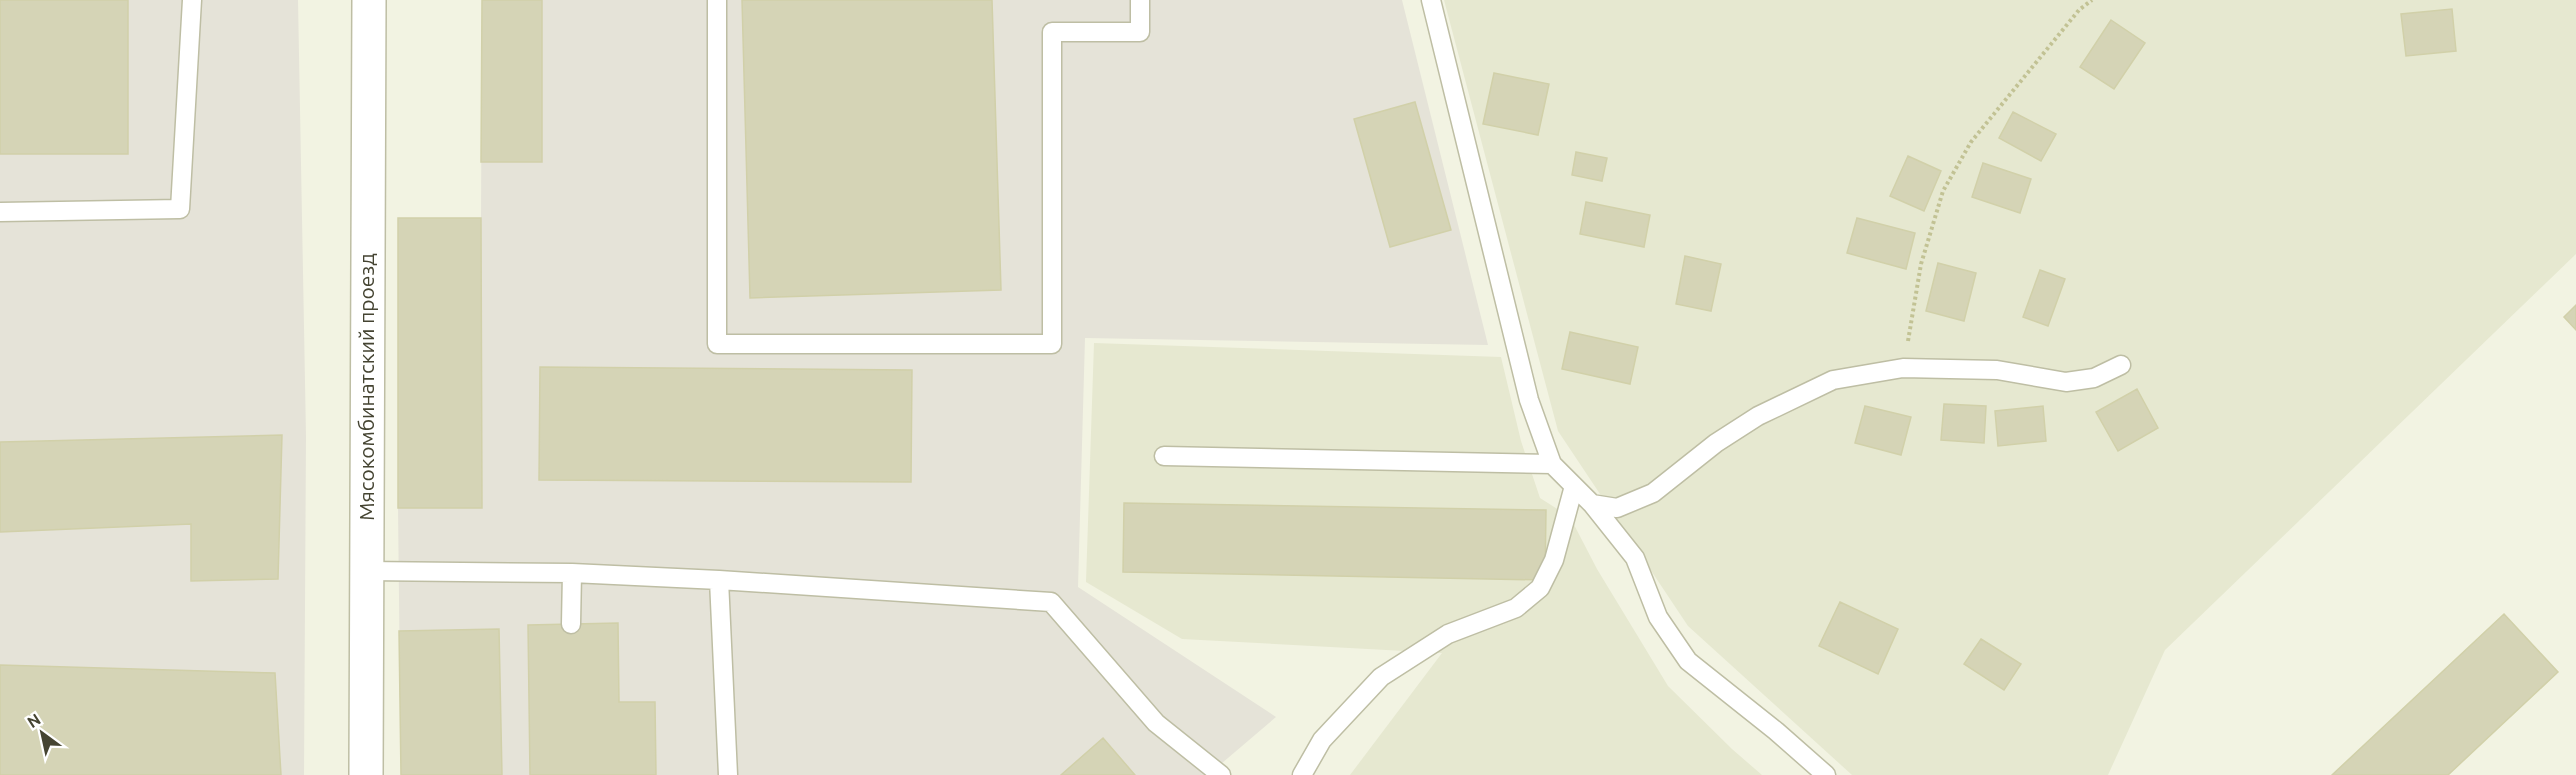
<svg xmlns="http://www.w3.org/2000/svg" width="2576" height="775" viewBox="0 0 2576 775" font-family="Ubuntu,sans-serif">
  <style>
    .residential { fill: #e6e8d0 }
    .industrial { fill: #e5e3d8 }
    .building { fill: #d5d4b6; stroke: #d1d0a9; stroke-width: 1.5 }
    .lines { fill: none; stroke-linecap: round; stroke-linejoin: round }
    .service-casing { stroke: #bebea4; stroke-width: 21 }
    .minor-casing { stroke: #bebea4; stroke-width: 36 }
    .path { stroke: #c2c294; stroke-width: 4; stroke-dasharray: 3 3; stroke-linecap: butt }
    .service { stroke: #fff; stroke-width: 18 }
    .minor { stroke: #fff; stroke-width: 33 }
    .labels { text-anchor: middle; stroke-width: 4.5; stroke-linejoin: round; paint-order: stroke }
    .street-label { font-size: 21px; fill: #454432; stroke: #fff }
  </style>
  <rect width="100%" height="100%" fill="#f2f3e2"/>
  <!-- residential -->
  <path class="residential" d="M1444 0H2576V254L2165 650 2108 775H1852L1688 626 1558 431Z
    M1094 343 1501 357 1521 441 1540 498 1570 517 1597 569 1668 686 1732 749 1762 775H1350L1442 653 1182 639 1086 582Z"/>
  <!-- industrial -->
  <path class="industrial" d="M0 0H298L306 436 304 775H0Z
    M482 0H1402L1488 345 1085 338 1078 587 1276 717 1208 775H401L398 508V218H481Z"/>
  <!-- building -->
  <path class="building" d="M0 0H128V154H0Z
    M482 0H542V162H481Z
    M742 0H992L1001 290 750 298Z
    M2452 9 2456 51 2406 56 2401 14Z
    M2111 20 2145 43 2114 89 2080 67Z
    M1494 73 1549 84 1538 135 1483 124Z
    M1415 102 1451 230 1390 247 1354 119Z
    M2013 112 2056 134 2041 161 1999 138Z
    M1576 152 1607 158 1602 181 1572 175Z
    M1908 156 1941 171 1924 211 1890 196Z
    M1983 163 2031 179 2020 213 1972 197Z
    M1586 202 1650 215 1644 247 1580 234Z
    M398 218H481L482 508H398Z
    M1857 218 1915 233 1906 269 1847 253Z
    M1685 256 1721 264 1711 311 1676 304Z
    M1938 263 1976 273 1964 321 1926 311Z
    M2040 270 2065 279 2048 326 2023 317Z
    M2576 305V330L2564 317Z
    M1570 332 1638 347 1630 384 1562 369Z
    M540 367 912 370 911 482 539 480Z
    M2137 389 2158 428 2118 451 2096 412Z
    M1944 404 1986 406 1984 443 1941 440Z
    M1865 406 1911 417 1901 455 1855 443Z
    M2043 406 2046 441 1998 446 1995 411Z
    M282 435 278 579 191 581V524L0 532V442Z
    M1124 503 1546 510 1545 580 1123 572Z
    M1840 602 1898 629 1878 674 1819 646Z
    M2504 614 2558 672 2448 775H2332Z
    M618 623 619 702H655L656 775H530L528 625Z
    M499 629 502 775H401L399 631Z
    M1981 639 2021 664 2004 690 1964 664Z
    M0 665 275 673 281 775H0Z
    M1103 738 1135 775H1061Z"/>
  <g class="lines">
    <!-- service casing -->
    <g class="service-casing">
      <path id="service" d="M717 0V344H1052V32H1140V0
        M1431 0 1529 400 1552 464 1592 504 1635 558 1658 617 1688 661 1776 731 1826 775
        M0 212 180 209 192 0
        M1164 456 1552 464
        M1592 504 1617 508 1653 493 1716 443 1758 416 1833 380 1903 368 1997 370 2066 382 2094 378 2121 365
        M366 571 572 573 719 580 728 775
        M719 580 1051 602 1156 723 1221 775
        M571 624 572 573
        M1302 775 1322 740 1381 677 1448 634 1516 608 1540 588 1554 560 1574 486"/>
    </g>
    <!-- minor casing -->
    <g class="minor-casing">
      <path id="minor" d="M366 775 369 0"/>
    </g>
    <!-- path -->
    <path class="path" d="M1908 341 1921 264 1943 191 1971 142 2079 10 2092 0"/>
    <!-- service -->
    <use href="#service" class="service"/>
    <!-- minor -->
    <use href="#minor" class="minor"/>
  </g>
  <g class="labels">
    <!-- street labels -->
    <g class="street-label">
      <text transform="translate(367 387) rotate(-90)" y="7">Мясокомбинатский проезд</text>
    </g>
  </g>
  <!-- north arrow -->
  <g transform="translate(42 733) rotate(327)" stroke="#ffffff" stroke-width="4.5" paint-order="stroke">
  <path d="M0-4.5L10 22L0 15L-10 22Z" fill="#454432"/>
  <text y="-9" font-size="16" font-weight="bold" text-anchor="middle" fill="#454432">N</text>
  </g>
</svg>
